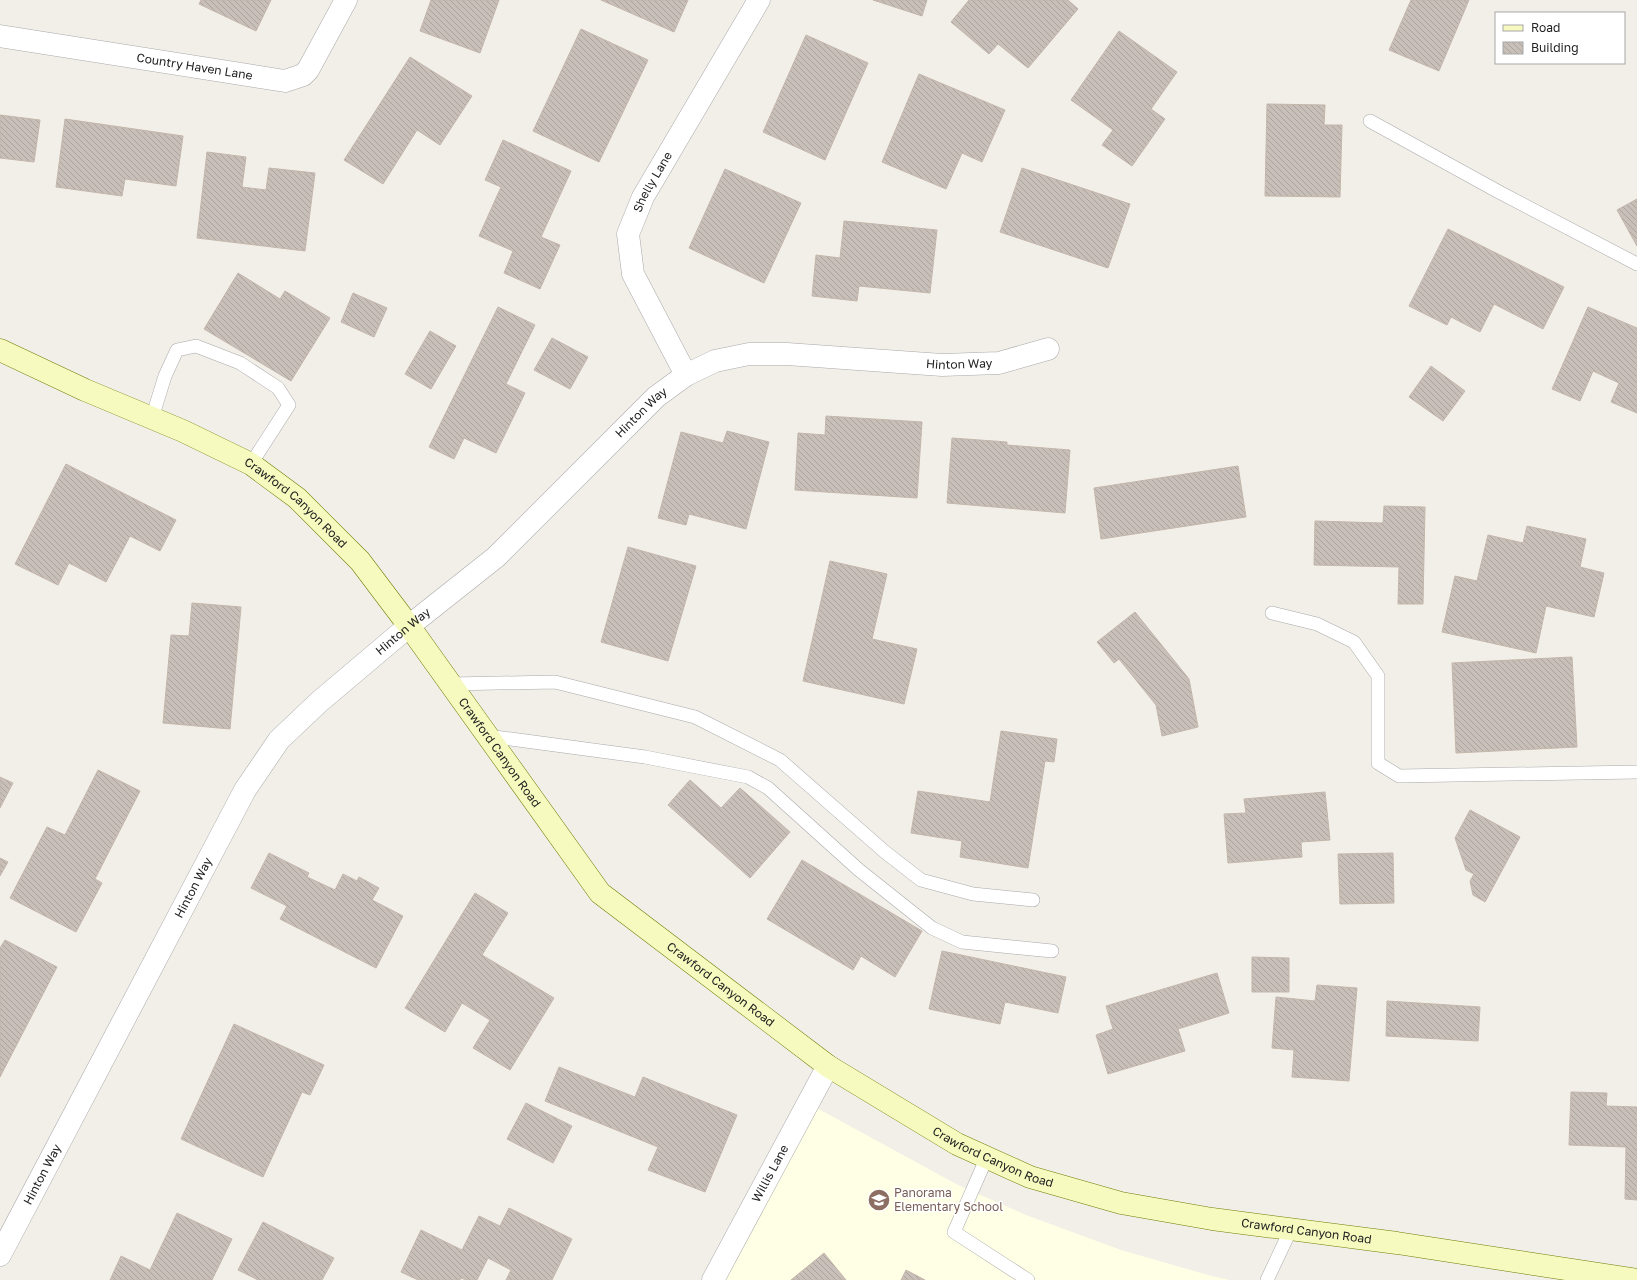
<svg xmlns="http://www.w3.org/2000/svg" width="1637" height="1280" viewBox="0 0 1637 1280" font-family="'Golos Text',sans-serif">
  <style>
    .education { fill: #ffffe5 }
    .building { fill: url(#building-back-hatch); stroke: #c4b6ab }
    .lines { fill: none; stroke-linecap: round; stroke-linejoin: round }
    .lane-casing { stroke: #a9a9a9; stroke-width: 14 }
    .street-casing { stroke: #a9a9a9; stroke-width: 23 }
    .secondary-casing { stroke: #707d05; stroke-width: 23 }
    .lane { stroke: #fff; stroke-width: 13 }
    .street { stroke: #fff; stroke-width: 22 }
    .secondary { stroke: #f7fabf; stroke-width: 22 }
    .labels { text-anchor: middle; stroke-width: 3; stroke-linejoin: round; paint-order: stroke }
    .street-label { font-size: 12px; fill: #222; stroke: #fff }
    .education-label { font-size: 12px; fill: #785e54; stroke: #fff; text-anchor: start }
  </style>
  <defs>
    <pattern id="building-back-hatch" width="6" height="6" patternUnits="userSpaceOnUse"><rect width="6" height="6" fill="#c7bfb8"/><path d="M-1 5l2 2M0 0l6 6M5-1l2 2" fill="none" stroke="#aba49e"/></pattern>
  </defs>
  <rect width="100%" height="100%" fill="#f2efe9"/>
  <!-- education -->
  <path class="education" d="M815 1107 958 1185 1026 1215 1121 1250 1208 1275 1229 1280H723Z"/>
  <!-- building -->
  <path class="building" d="M201 0H271L256 31 199 4Z
    M431 0H499L480 53 420 31Z
    M601 0H688L674 32Z
    M873 0H927L922 16Z
    M969 0H1068L1078 9 1028 68 998 44 989 54 951 22Z
    M1411 0H1469L1439 71 1389 50Z
    M581 29 648 60 599 162 533 131Z
    M1119 31 1177 72 1151 109 1165 119 1132 166 1102 145 1113 130 1071 100Z
    M806 35 868 63 825 160 763 132Z
    M410 57 472 96 440 145 417 130 383 184 344 160Z
    M919 74 1005 110 982 162 962 153 946 189 882 162Z
    M1267 104 1325 105 1324 125H1342L1340 197 1265 196Z
    M0 115 40 120 34 162 0 158Z
    M65 119 183 136 176 186 125 179 122 196 56 187Z
    M503 140 571 171 541 237 560 245 540 289 504 273 513 251 479 236 501 187 485 180Z
    M207 152 246 157 242 187 266 190 269 168 315 173 305 251 197 238Z
    M1022 168 1130 204 1108 268 1000 232Z
    M725 169 801 203 764 283 689 248Z
    M1637 199V246L1617 210Z
    M844 221 937 230 930 293 859 286 857 301 812 296 816 255 840 258Z
    M1448 229 1564 287 1543 329 1494 304 1480 332 1451 317 1447 325 1409 306Z
    M238 273 280 299 285 291 330 318 291 381 204 329Z
    M353 293 387 308 374 337 341 322Z
    M498 307 535 325 506 384 525 393 496 453 464 438 454 459 429 447Z
    M1588 307 1637 328V413L1611 402 1619 383 1593 371 1580 401 1552 389Z
    M430 331 456 346 431 389 405 374Z
    M552 338 588 357 570 389 534 370Z
    M1431 366 1465 391 1443 421 1409 397Z
    M826 416 922 422 917 498 795 490 798 433 825 435Z
    M727 431 769 442 746 529 689 514 686 525 658 518 681 432 723 443Z
    M952 438 1007 442V445L1070 450 1065 513 947 503Z
    M66 464 176 520 160 551 130 536 106 582 69 563 58 585 15 564Z
    M1238 466 1246 517 1101 539 1094 488Z
    M1384 506 1425 507 1423 604H1398L1399 567 1314 565 1315 521 1383 523Z
    M1527 526 1586 539 1580 567 1604 573 1594 617 1546 606 1536 653 1442 632 1455 576 1477 581 1488 535 1523 543Z
    M628 547 696 566 668 661 601 642Z
    M830 561 887 574 872 639 917 649 904 704 803 681Z
    M192 603 241 607 230 729 163 723 171 635 189 636Z
    M1135 612 1189 679 1198 727 1162 736 1156 705 1119 659 1114 663 1097 642Z
    M1572 657 1577 747 1456 753 1452 663Z
    M1001 731 1057 739 1054 762 1045 761 1028 868 960 857 962 841 911 833 918 791 990 802Z
    M98 770 140 791 95 879 102 883 76 932 10 898 47 827 65 835Z
    M0 777 13 783 0 808Z
    M690 780 721 808 740 788 790 832 750 878 668 805Z
    M1325 792 1330 840 1301 842 1302 857 1228 863 1224 814 1246 813 1244 799Z
    M1470 810 1520 837 1485 902 1473 895 1470 881 1474 874 1466 870 1455 838Z
    M269 853 309 873 307 877 335 890 343 874 357 881 359 877 379 888 372 900 403 916 376 968 280 919 287 906 251 888Z
    M1393 853 1394 903 1340 904 1338 854Z
    M0 858 8 862 0 876Z
    M802 860 922 931 895 977 861 956 853 970 767 919Z
    M475 893 508 913 482 955 554 998 510 1070 473 1048 490 1020 462 1003 445 1032 405 1008Z
    M5 940 57 967 0 1077V948Z
    M942 951 1066 977 1058 1013 1005 1002 1000 1024 929 1009Z
    M1252 957 1289 958V992H1252Z
    M1217 973 1229 1013 1178 1029 1185 1051 1108 1074 1096 1035 1113 1029 1106 1006Z
    M1317 985 1357 988 1349 1081 1292 1077 1294 1050 1272 1048 1276 997 1315 1001Z
    M1387 1001 1480 1007 1478 1041 1386 1036Z
    M234 1024 324 1065 310 1095 302 1092 263 1177 181 1139Z
    M559 1067 635 1097 643 1077 737 1115 705 1192 648 1170 658 1147 545 1101Z
    M1571 1092 1607 1093 1606 1106 1637 1107V1200L1625 1199 1626 1147 1569 1145Z
    M526 1103 572 1126 553 1163 507 1139Z
    M509 1208 572 1239 552 1280H506L511 1270 488 1258 477 1280H466L461 1278 460 1280H418L401 1272 421 1230 462 1250 479 1216 500 1226Z
    M177 1213 232 1239 212 1280H110L121 1256 150 1270Z
    M263 1222 334 1258 322 1280H258L238 1270Z
    M824 1253 846 1280H791Z
    M906 1270 925 1280H901Z"/>
  <g class="lines">
    <!-- lane casing -->
    <g class="lane-casing">
      <path id="lane" d="M1370 121 1499 192 1637 264
        M152 418 165 376 177 350 196 346 240 363 278 388 289 405 251 464
        M1272 613 1317 624 1354 642 1378 676V763L1399 776 1637 772
        M451 684 555 682 695 717 780 760 885 852 921 880 973 894 1033 900
        M488 736 645 757 748 777 768 788 859 870 932 928 962 942 1052 951
        M987 1157 954 1232 1028 1280
        M1267 1280 1291 1229"/>
    </g>
    <!-- street casing -->
    <g class="street-casing">
      <g id="street">
        <path id="s1" d="M0 36 285 81 303 75 308 70 346 0"/>
        <path id="s2" d="M686 375 633 274 628 234 643 197 759 0"/>
        <path id="s3" d="M0 1255 245 790 279 740 319 702 409 626 496 557 656 397 686 375 715 361 749 354H787L942 365 999 363 1048 349"/>
        <path id="s4" d="M713 1280 828 1066"/>
      </g>
    </g>
    <!-- secondary casing -->
    <g class="secondary-casing">
      <g id="secondary">
        <path id="s5" d="M0 350 85 390 183 431 251 464 297 498 360 561 409 626 600 893 828 1066 957 1144 1030 1177 1121 1203 1212 1219 1397 1243 1637 1280"/>
      </g>
    </g>
    <!-- lane -->
    <use href="#lane" class="lane"/>
    <!-- street -->
    <use href="#street" class="street"/>
    <!-- secondary -->
    <use href="#secondary" class="secondary"/>
  </g>
  <!-- icons -->
  <defs>
    <g id="school-disc" transform="scale(1.15)"><circle r="9.5" fill="#8d6e63" stroke="#fff"/><path d="M0-5L7-2L0 1L-7-2ZM-4 1L0 2.5L4 1V4Q0 6-4 4Z" fill="#fff"/></g>
  </defs>
  <g fill-rule="evenodd">
    <use href="#school-disc" x="879" y="1200"/>
  </g>
  <g class="labels">
    <!-- street labels -->
    <g class="street-label">
      <text dy="4" stroke="none"><textPath href="#s1" startOffset="197">Country Haven Lane</textPath></text>
      <text dy="4" stroke="none"><textPath href="#s2" startOffset="212">Shelly Lane</textPath></text>
      <text dy="4" stroke="none"><textPath href="#s3" startOffset="1411">Hinton Way</textPath></text>
      <text dy="4" stroke="none"><textPath href="#s3" startOffset="1075">Hinton Way</textPath></text>
      <text dy="4" stroke="none"><textPath href="#s5" startOffset="335">Crawford Canyon Road</textPath></text>
      <text dy="4" stroke="none"><textPath href="#s3" startOffset="751">Hinton Way</textPath></text>
      <text dy="4" stroke="none"><textPath href="#s5" startOffset="659">Crawford Canyon Road</textPath></text>
      <text dy="4" stroke="none"><textPath href="#s3" startOffset="415">Hinton Way</textPath></text>
      <text dy="4" stroke="none"><textPath href="#s5" startOffset="983">Crawford Canyon Road</textPath></text>
      <text dy="4" stroke="none"><textPath href="#s5" startOffset="1307">Crawford Canyon Road</textPath></text>
      <text dy="4" stroke="none"><textPath href="#s4" startOffset="121">Willis Lane</textPath></text>
      <text dy="4" stroke="none"><textPath href="#s3" startOffset="91">Hinton Way</textPath></text>
      <text dy="4" stroke="none"><textPath href="#s5" startOffset="1631">Crawford Canyon Road</textPath></text>
    </g>
    <!-- education labels -->
    <g class="education-label">
      <text x="894" y="1197">Panorama<tspan x="894" dy="14">Elementary School</tspan></text>
    </g>
  </g>
  <!-- legend -->
  <rect x="1495" y="12" width="130" height="52" fill="#ffffff" stroke="#a7a7a7"/>
  <rect x="1503" y="25" width="20" height="6" fill="#f7fabf" stroke="#a7a7a7"/>
  <text x="1531" y="32" font-size="12" fill="#222222">Road</text>
  <rect x="1503" y="42" width="20" height="12" fill="url(#building-back-hatch)" stroke="#a7a7a7"/>
  <text x="1531" y="52" font-size="12" fill="#222222">Building</text>
</svg>
